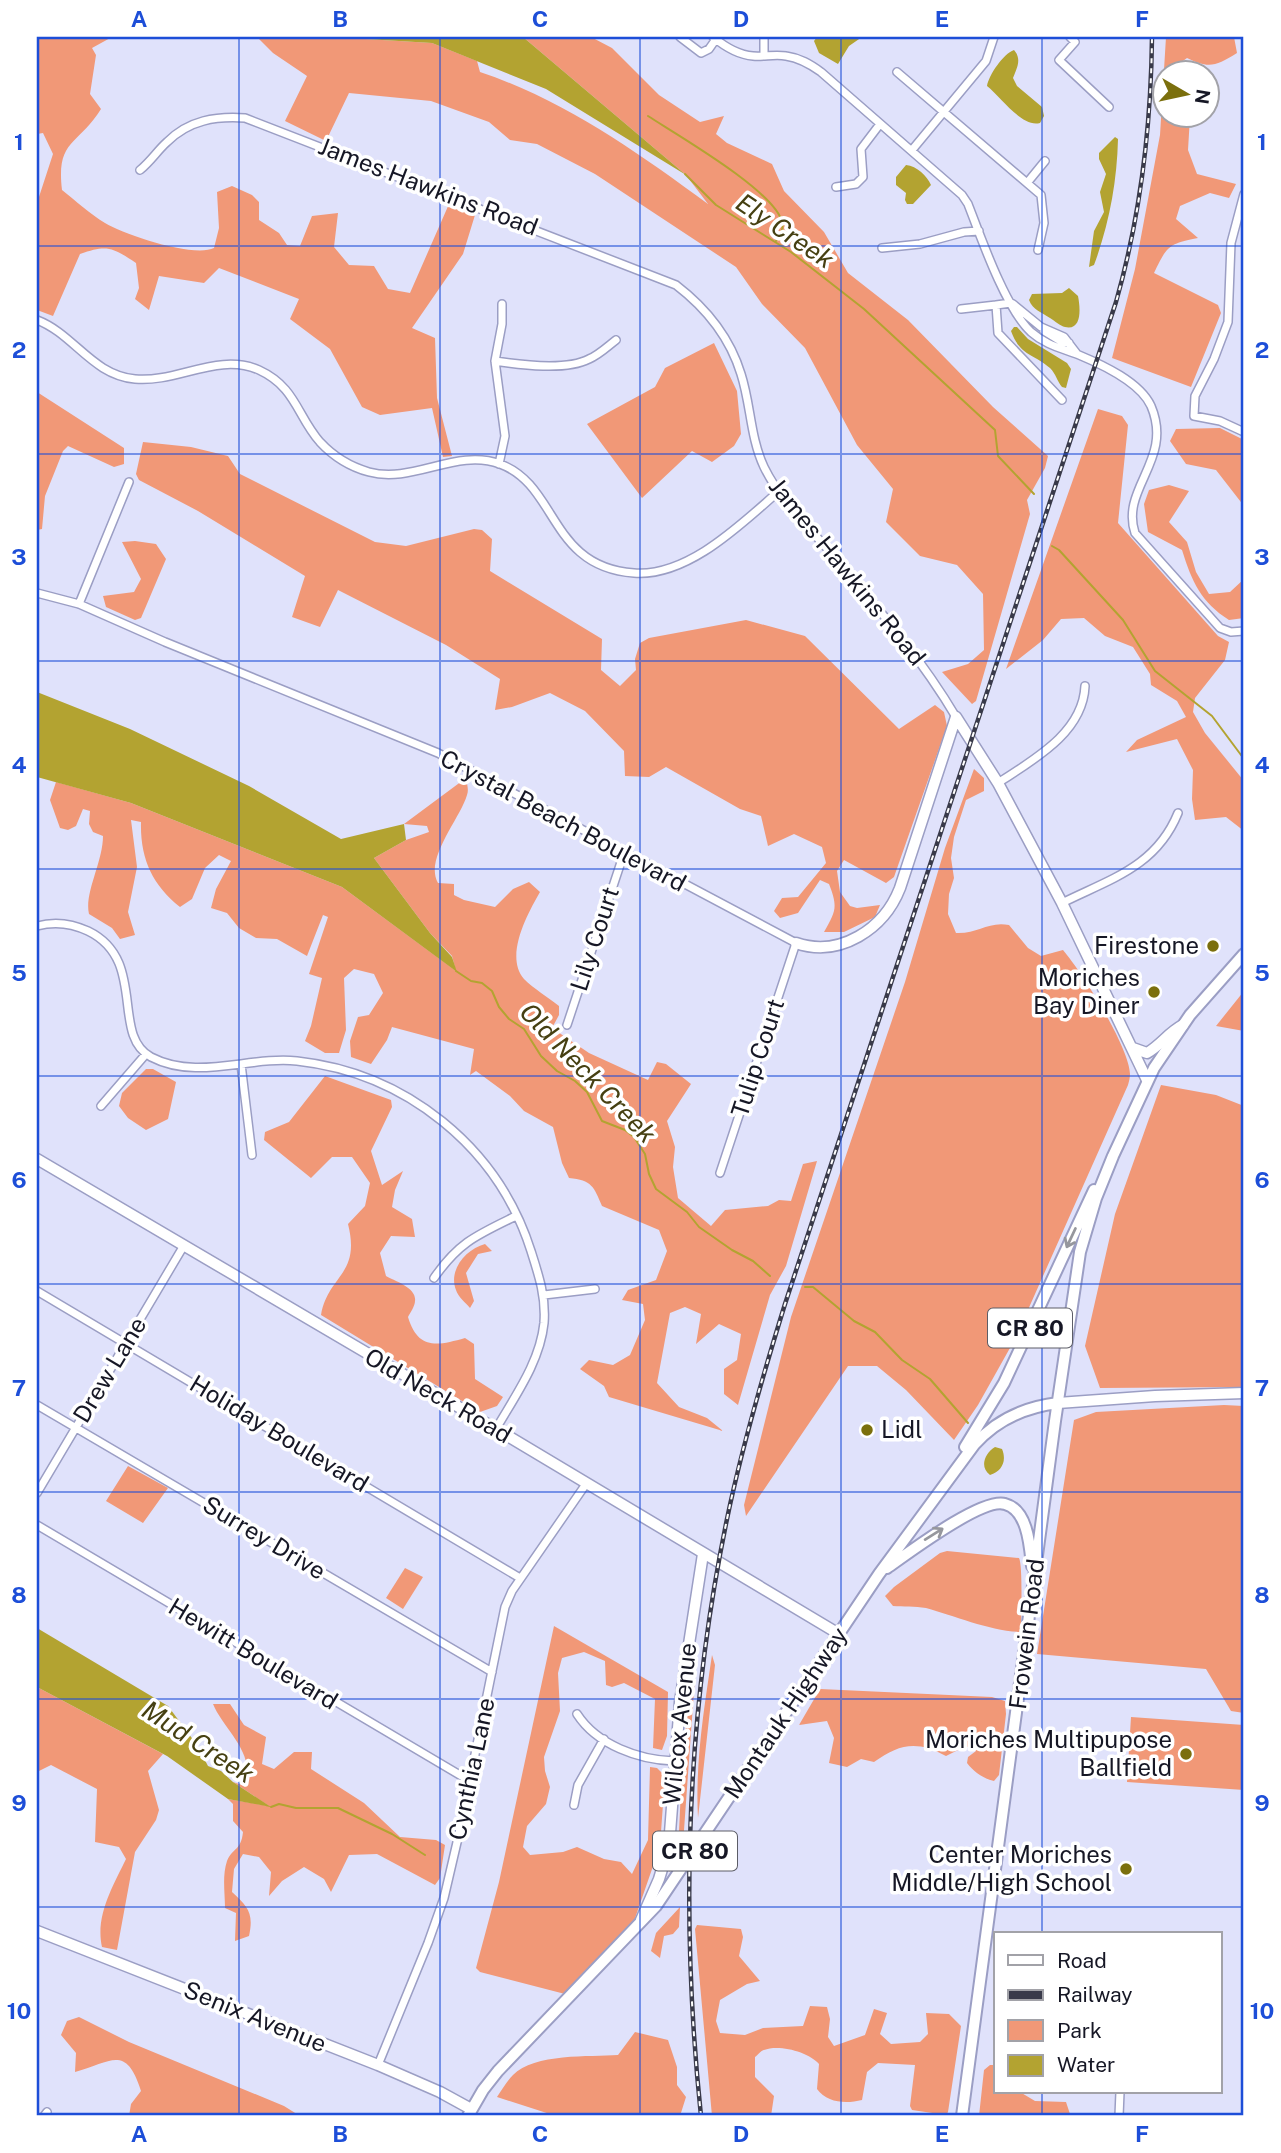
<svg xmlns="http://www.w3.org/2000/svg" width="1281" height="2153" viewBox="0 0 1281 2153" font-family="'Public Sans',sans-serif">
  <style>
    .green { fill: #f19877 }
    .water { fill: #b3a331 }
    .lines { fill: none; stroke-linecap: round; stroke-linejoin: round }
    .stream { stroke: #b3a331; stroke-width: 2 }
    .street-casing { stroke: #9b9ec4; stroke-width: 10 }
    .secondary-casing { stroke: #9b9ec4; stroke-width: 13 }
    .primary-casing { stroke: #9b9ec4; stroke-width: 14 }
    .street { stroke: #fff; stroke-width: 7 }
    .secondary { stroke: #fff; stroke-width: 10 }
    .primary { stroke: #fff; stroke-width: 10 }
    .rail-casing { stroke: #393a4a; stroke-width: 4.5 }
    .rail { stroke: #fff; stroke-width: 2; stroke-dasharray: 5; stroke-linecap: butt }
    .oneway { stroke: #96979d }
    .grid { fill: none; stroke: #1d4ed8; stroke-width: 2; stroke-opacity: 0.55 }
    .poi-dot { fill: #7b6f0d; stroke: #fff; stroke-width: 2.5 }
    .labels { text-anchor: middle; stroke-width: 7; stroke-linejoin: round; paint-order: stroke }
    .shield { fill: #fff; stroke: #5c5d66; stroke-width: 2 }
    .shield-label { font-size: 23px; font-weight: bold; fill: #161725 }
    .street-label { font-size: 24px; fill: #161725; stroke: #fff }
    .poi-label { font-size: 24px; fill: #161725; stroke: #fff; text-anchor: end }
    .water-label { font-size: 26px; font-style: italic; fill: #464012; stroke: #fff }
    .neatline { fill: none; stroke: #1d4ed8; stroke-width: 2.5 }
    .grid-label { font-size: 23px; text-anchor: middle; font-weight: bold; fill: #1d4ed8 }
  </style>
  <rect width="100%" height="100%" fill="#e0e2fb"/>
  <!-- green -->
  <path class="green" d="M37 37H112L92 48 96 55 90 94 101 109C78 146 56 139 62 190 76 201 90 214 105 223 125 235 194 258 214 248L219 228 217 192 232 186 252 195 259 202V220L279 233 287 245 300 246 312 216 338 213 334 247 349 265 374 266 388 289 410 293 449 204 475 215 463 254 412 328 435 338 437 398 452 456 443 457 432 408 380 415 362 407 330 349 290 319 299 299 219 268 204 283 159 276 149 310 135 299 139 288 136 263C113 248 108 244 80 254L53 316 37 310V203L53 154 43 133 37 134Z
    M257 37H332L432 43 477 61 480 72C564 100 637 152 708 204L686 175 523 37H591L612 48 659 95 700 122 724 116 716 134 727 143 772 164 784 191 824 232 848 273 908 320 993 407 1048 456 1045 468 1027 500 1030 514 976 701 972 704 942 672 968 664 984 650 983 594 957 565 920 556 886 522 893 489 857 445 805 348 762 304 736 267 595 174 537 144 510 140 489 122 431 101 349 93 326 141 285 121 307 76 273 53Z
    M1166 37H1234L1237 53C1216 66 1209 69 1187 58L1176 66 1175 73 1166 74V116L1190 117 1188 150 1197 174 1236 184 1229 198 1210 193 1180 206 1176 219 1198 238C1168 244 1167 246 1154 273L1218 305 1221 313 1191 387 1112 358 1135 269 1160 135Z
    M714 343 737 391 741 434 734 446 712 462 692 451 642 498 587 424 655 387 665 368Z
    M37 392 124 448V464L114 467 68 446 63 451 45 496 42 529 37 530Z
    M1098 409 1122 416 1128 425 1118 523 1218 636 1229 642 1225 660 1195 698 1193 712 1205 733 1244 781V831L1226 817 1195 820 1192 799 1193 770 1177 739 1126 752 1137 740 1186 717 1177 701 1151 685 1150 674 1133 647 1105 636 1084 618 1061 619 1043 640 1006 669Z
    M1220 428 1244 440V506L1216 470 1186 464 1170 441 1176 429Z
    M143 442 191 447 228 456 240 474 375 542 406 546 474 529 482 530 492 539 490 571 602 639 601 670 620 686 636 670 635 659 640 643 649 638 746 620 805 636 899 729 935 705 944 712 947 726 894 877 886 883 844 860 837 871 840 892 850 906 857 908 880 905 875 917 844 932H824C836 911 838 907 829 884L820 880 798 913 780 918 774 911 782 898 798 897 826 863 822 847 794 834 768 846 761 816 740 809 666 767 649 777 625 776 624 751 585 711 550 693 512 707 495 710 500 679 446 645 338 590 320 627 292 617 305 576 198 511 139 480 136 474Z
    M1169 485 1189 491 1169 522 1187 542 1196 572 1209 594 1230 592 1244 579V618L1229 620C1201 602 1192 582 1182 550L1148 532 1144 504 1149 490Z
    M135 541 156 544 166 559 141 618 135 620 106 607 103 596 134 592 141 579 122 542Z
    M974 769 984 778V791L966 800 954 837 951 858 954 878 949 894 948 914 956 933C978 934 988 921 1009 925L1028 948 1041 956 1063 950C1081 971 1129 1046 1130 1074 1130 1078 1129 1081 1128 1085L1015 1339 978 1405 954 1440 906 1390 877 1366H848L746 1516 744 1505 791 1317 905 982 945 848Z
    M466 778C467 784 469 790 467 795 460 819 424 859 438 883L454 884V895L464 900 495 907 513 889 529 882 540 892C528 913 504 956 524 979 534 989 548 997 559 1006V1015L552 1028 589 1053 648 1080 657 1062 666 1064 691 1084 667 1121 675 1147 673 1167 678 1198 711 1226 725 1210 768 1206 779 1200 791 1201 803 1164 817 1161 786 1266 770 1295 738 1405 724 1394V1369L737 1360 741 1334 719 1324 696 1344 701 1314 685 1307 670 1313 657 1383 679 1407 707 1418 723 1431 609 1397 604 1386 580 1369 589 1360 613 1365 630 1355 645 1320 643 1304 622 1300 628 1290 656 1280 667 1251 659 1230 602 1206C594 1187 592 1180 569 1178L562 1163 553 1127 524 1111 510 1096 476 1071 470 1075 474 1049 392 1027 387 1040 371 1064 351 1057 350 1041 358 1017 369 1015 383 993 374 974 354 969 344 978 346 1030 339 1053H325L305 1041 311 1026 322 978 309 974 328 917 323 915 307 956 277 939 256 938 239 928 227 913 211 908 216 889 231 861 219 855 205 868 192 899 180 907C152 885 140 858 141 822L131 820 137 867 128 912 135 935 120 939 112 928 89 914C84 893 103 862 103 836L93 832 89 824 90 811 83 809 76 826 68 830 60 828 50 800 56 782 131 803 342 887 456 971 452 956 430 933 374 858 406 840 429 832 427 826 404 824Z
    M1244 991V1031L1216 1026Z
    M146 1069H153L176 1082 168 1119 146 1130 128 1118 119 1106 122 1093Z
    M325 1076 391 1100 392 1107 371 1151 382 1185 403 1171 395 1190 392 1207 412 1219 415 1237 391 1236 380 1253 386 1276C395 1281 417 1288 415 1301 415 1306 410 1313 408 1317 418 1350 437 1346 465 1338L474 1344 475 1379 503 1397 497 1406 480 1412 321 1315C328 1275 361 1275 348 1224L365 1206 370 1183 352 1157H332L311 1178 264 1140 265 1132 289 1122Z
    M1161 1085 1216 1095 1244 1106V1387L1100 1388 1085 1346 1115 1214Z
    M485 1244 492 1251 478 1254 466 1273 474 1301 470 1308C466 1303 458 1297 456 1290 448 1270 466 1249 485 1244Z
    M1224 1405 1244 1406V1713L1231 1711 1206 1669 1037 1654 1074 1420 1096 1412Z
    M128 1466 168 1488 143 1523 106 1501Z
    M947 1551 1019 1558C1023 1565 1021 1619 1021 1632 990 1631 955 1616 926 1608 915 1606 903 1607 893 1606L885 1596 894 1587 940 1553Z
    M405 1568 423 1577 403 1609 386 1598Z
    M554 1626 668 1692 667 1736 662 1750 653 1748 655 1699 624 1683 612 1687 606 1685 605 1661 584 1652 562 1658 558 1673 560 1711 544 1757 545 1771 550 1787 546 1804 527 1826 523 1847 530 1855 563 1852 577 1847 604 1859 621 1862 632 1874 648 1840 650 1767 657 1768 665 1776 660 1846 633 1924 565 1994 480 1972 476 1968 499 1882Z
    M697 1649 682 1858 669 1872 679 1832 682 1767 691 1677Z
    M712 1655 715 1665 698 1818C695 1763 704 1709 712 1655Z
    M37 1687 163 1754 148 1771 159 1810 156 1820 135 1852 117 1950 102 1947C95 1916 113 1886 126 1859L119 1847 95 1842 97 1789 51 1765 37 1772Z
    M820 1689 992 1697 1005 1701 1006 1714 999 1775 994 1781C982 1778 974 1772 967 1763L968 1757 976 1751 966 1746 946 1756C917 1740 899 1744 874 1762L861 1759 847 1767 829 1763 834 1738 827 1721 799 1725Z
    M213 1704H230L244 1725 266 1737 262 1764 274 1769 294 1752H312L311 1769 364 1803 400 1837 436 1840 445 1845 440 1878 435 1885 377 1854 349 1855 331 1892 324 1879 304 1867 282 1881 269 1896 271 1872 259 1857 243 1854 234 1869 232 1892C248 1907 254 1913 249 1936L235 1941 236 1913 225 1908C225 1893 222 1876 227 1861 233 1847 241 1851 243 1832L233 1821V1804L228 1799 269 1806 233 1782 242 1785C260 1757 223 1729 213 1704Z
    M1131 1717 1244 1725V1790L1127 1782Z
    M680 1907 679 1927 673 1934 664 1936 660 1958 651 1951 656 1933Z
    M697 1925 741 1929 743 1937 739 1956 760 1981 747 1984 720 2000 716 2021 720 2033 745 2035 763 2028 803 2026 810 2006 827 2007 830 2019 828 2037 834 2046 865 2035 874 2009 887 2013 880 2034 891 2044 920 2042 928 2034 926 2013 949 2014 961 2026 948 2112 946 2115 912 2110 910 2106 915 2065 878 2063 867 2072 862 2100C846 2104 827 2103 817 2089L819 2064C809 2052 779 2044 764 2050 760 2051 758 2055 755 2057V2077L774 2096 771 2116H712L695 1929Z
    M79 2017 129 2042 284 2106 300 2116H129L131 2104 141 2091C126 2044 112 2062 75 2072L76 2053 61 2035 67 2021Z
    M635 2032 668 2040 677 2067V2085L686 2097 680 2116H556L497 2097C502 2090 507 2081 513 2075 534 2053 590 2057 618 2055Z
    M990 2065H996V2092H1020L1035 2101 1066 2102 1070 2114 1068 2116H979L984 2070Z"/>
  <!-- water -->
  <path class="water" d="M332 37H523L686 175 546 89 432 43Z
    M817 37H862L849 46 838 64 819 53 814 41Z
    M1014 50C1022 59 1017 68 1013 78L1017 86 1042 107 1044 116 1040 123C1022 128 1001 97 987 86 989 75 1003 54 1014 50Z
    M1115 137 1118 139C1117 182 1109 225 1094 265L1089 267 1094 231 1104 212 1100 192 1106 174 1099 159V153Z
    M906 165C917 166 927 176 931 185L913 204H907L905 200 906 193 896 185V177Z
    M1069 288 1078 296C1080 306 1083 331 1065 327 1060 326 1055 321 1050 318 1041 312 1033 310 1029 300L1032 294 1062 293Z
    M1014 327H1017L1028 339 1067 363 1071 369 1066 388 1062 387C1057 381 1056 374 1050 368 1033 353 1020 356 1011 331Z
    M37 692 130 729 249 786 341 839 404 824 406 840 374 858 430 933 452 957 457 972 342 887 131 803 37 777Z
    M995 1447 1002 1449C1007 1461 1002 1471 990 1475 979 1467 985 1453 995 1447Z
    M37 1628 168 1706 197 1745 208 1766 221 1771 233 1782 271 1807 228 1799 167 1756 37 1687Z"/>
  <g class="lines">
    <!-- stream -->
    <path class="stream" d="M648 116C677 135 775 191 782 222 784 230 780 235 776 241
      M685 174 716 205 791 252 864 309 995 430 998 456 1034 494
      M1052 546 1059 550 1123 620 1155 671 1212 716 1244 759
      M456 971 471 981 482 983 492 991 499 1007 509 1019 524 1029 541 1056 557 1071 575 1081 587 1092 602 1121 625 1130 634 1137 645 1154 649 1174 656 1189 687 1212 699 1227 732 1250 753 1261 770 1276
      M805 1287H813L854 1321 875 1332 902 1360 930 1379 968 1423
      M271 1807 279 1804 296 1808H338L392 1834 425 1855"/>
    <!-- street casing -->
    <g class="street-casing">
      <path id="street" d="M680 37 701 53 709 49 716 39
        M713 37C724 46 738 55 753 56 764 57 775 54 786 56 800 58 810 64 821 72L962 195 968 204C981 238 1006 309 1031 332 1047 346 1062 348 1079 355 1103 365 1140 382 1151 406 1174 460 1120 488 1135 533L1220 628 1231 632 1244 631
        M764 37V56
        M1070 37 1075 42 1059 60 1109 107
        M897 72 1041 195 1044 223 1038 250
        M912 150 986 61 994 37
        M140 170C151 161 157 151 167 142 189 120 216 116 245 118L676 285C706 308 730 338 741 374 751 405 750 437 764 467 780 500 809 528 833 555 877 607 921 658 956 717
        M1027 183 1045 161
        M836 187 856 184 863 177 861 149 880 124
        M1244 194 1231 243 1228 322 1214 359 1195 396 1194 416 1220 421 1244 432
        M882 248 920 244 964 232 979 231
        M1011 303 996 305 998 333 1062 400
        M1013 304 1041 327 1064 337 1077 354
        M961 309 996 305
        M37 320C74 334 92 375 135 379 177 383 218 352 259 370 296 387 297 416 320 442 333 456 351 467 369 472 413 484 456 448 500 464 558 485 549 567 634 573 688 577 741 524 778 492
        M1044 331 1062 342 1069 343
        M495 361C521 365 566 371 589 359 599 355 608 346 616 340
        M499 464 505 436 495 361 502 324V304
        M37 593 79 604 165 642 438 753 796 943 720 1173
        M79 604 129 482
        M998 783C1033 760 1083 733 1085 686
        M1062 903C1110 879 1156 867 1178 813
        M37 926C55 921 71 923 88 931 148 960 110 1035 151 1057 197 1081 249 1056 297 1061 406 1073 498 1147 531 1251 539 1276 546 1297 544 1323 540 1362 515 1396 496 1429
        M567 1025 624 853
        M241 1064 252 1155
        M101 1106 146 1054
        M434 1278C459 1242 477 1235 516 1216
        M37 1291 520 1578
        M544 1295 595 1289
        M37 1405 492 1672
        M37 1493 183 1247
        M37 1525 470 1781
        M577 1714C597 1745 639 1760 674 1761
        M574 1805 578 1785 604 1739
        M378 2065 428 1943 444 1898 458 1838 505 1607 512 1591 586 1484
        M44 2116 47 2112
        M1119 2116 1120 2092"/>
    </g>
    <!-- secondary casing -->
    <g class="secondary-casing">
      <path id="secondary" d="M956 717 998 783 1062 903 1147 1080
        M796 943C840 958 884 929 900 888L956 717
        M1133 1048 1147 1053C1161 1045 1168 1033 1183 1025
        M37 1159 496 1429 839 1634
        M1058 1403 1155 1396 1244 1393
        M641 1920 659 1879 669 1846 680 1702 703 1554
        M37 1931 378 2065 440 2092 471 2109"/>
    </g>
    <!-- primary casing -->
    <g class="primary-casing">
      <path id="primary" d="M965 1447 1004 1383 1094 1190
        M887 1568C907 1554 982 1497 1005 1504 1028 1510 1030 1547 1032 1566
        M468 2116 483 2090 498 2071 656 1906 879 1574 974 1445C996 1420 1025 1407 1058 1403
        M962 2116 1055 1421 1080 1252 1096 1198 1113 1156 1154 1068 1190 1015 1244 954"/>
    </g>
    <!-- street -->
    <use href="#street" class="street"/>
    <!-- secondary -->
    <use href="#secondary" class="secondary"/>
    <!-- primary -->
    <use href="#primary" class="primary"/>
    <!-- rail casing -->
    <g class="rail-casing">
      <path id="rail" d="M701 2116C680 1916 686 1717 727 1519 742 1446 763 1375 785 1304L1116 302C1141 214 1151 127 1152 37"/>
    </g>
    <!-- rail -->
    <use href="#rail" class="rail"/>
  </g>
  <!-- one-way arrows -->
  <defs><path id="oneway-shaft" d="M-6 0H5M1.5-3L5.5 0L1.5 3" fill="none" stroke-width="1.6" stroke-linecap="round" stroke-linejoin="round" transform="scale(1.75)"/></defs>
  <g class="oneway">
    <use href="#oneway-shaft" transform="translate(1071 1238) rotate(115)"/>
    <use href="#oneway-shaft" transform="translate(934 1534) rotate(-32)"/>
  </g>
  <!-- grid -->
  <path class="grid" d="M239 37V2116M440 37V2116M640 37V2116M841 37V2116M1042 37V1934M37 246H1244M37 454H1244M37 661H1244M37 869H1244M37 1076H1244M37 1284H1244M37 1492H1244M37 1699H1244M37 1907H1244M1042 2092V2116"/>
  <!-- markers -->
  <g class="poi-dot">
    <circle cx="1213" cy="946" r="7"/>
    <circle cx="1154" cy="992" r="7"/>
    <circle cx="867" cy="1430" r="7"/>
    <circle cx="1186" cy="1754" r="7"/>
    <circle cx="1126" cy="1869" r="7"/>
  </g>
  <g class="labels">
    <!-- shield labels -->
    <g class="shield">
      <rect x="988" y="1308.5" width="84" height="39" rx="5"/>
      <rect x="653" y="1831.5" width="84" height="39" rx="5"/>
    </g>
    <g class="shield-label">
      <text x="1030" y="1336">CR 80</text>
      <text x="695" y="1859">CR 80</text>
    </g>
    <!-- street labels -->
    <g class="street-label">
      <text transform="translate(428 187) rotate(21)" y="8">James Hawkins Road</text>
      <text transform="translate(847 572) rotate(51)" y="8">James Hawkins Road</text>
      <text transform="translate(563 821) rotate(28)" y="8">Crystal Beach Boulevard</text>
      <text transform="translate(595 939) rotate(-72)" y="8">Lily Court</text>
      <text transform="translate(758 1058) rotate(-72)" y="8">Tulip Court</text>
      <text transform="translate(110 1370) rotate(-59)" y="8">Drew Lane</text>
      <text transform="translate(438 1396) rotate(30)" y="8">Old Neck Road</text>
      <text transform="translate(279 1434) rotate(31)" y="8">Holiday Boulevard</text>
      <text transform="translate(264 1538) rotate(31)" y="8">Surrey Drive</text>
      <text transform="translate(1027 1634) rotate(-83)" y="8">Frowein Road</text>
      <text transform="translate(253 1654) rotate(31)" y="8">Hewitt Boulevard</text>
      <text transform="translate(786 1713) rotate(-56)" y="8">Montauk Highway</text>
      <text transform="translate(680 1724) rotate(-84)" y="8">Wilcox Avenue</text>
      <text transform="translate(472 1769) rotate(-78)" y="8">Cynthia Lane</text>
      <text transform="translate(255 2017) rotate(22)" y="8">Senix Avenue</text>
    </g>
    <!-- poi labels -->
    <g class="poi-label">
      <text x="1199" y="954">Firestone</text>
      <text x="1140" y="986">Moriches<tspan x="1140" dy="28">Bay Diner</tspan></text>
      <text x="881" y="1438" text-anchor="start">Lidl</text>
      <text x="1172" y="1748">Moriches Multipupose<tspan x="1172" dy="28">Ballfield</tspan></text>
      <text x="1112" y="1863">Center Moriches<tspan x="1112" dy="28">Middle/High School</tspan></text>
    </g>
    <!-- water labels -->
    <g class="water-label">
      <text transform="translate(785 231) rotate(34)" y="9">Ely Creek</text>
      <text transform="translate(588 1073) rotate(46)" y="9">Old Neck Creek</text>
      <text transform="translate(198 1742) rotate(33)" y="9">Mud Creek</text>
    </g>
  </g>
  <!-- border -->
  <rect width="1281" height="2153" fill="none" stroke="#ffffff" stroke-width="77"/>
  <!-- legend -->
  <rect x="994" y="1932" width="228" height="161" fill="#ffffff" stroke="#a2a2a8" stroke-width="2"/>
  <rect x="1008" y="1955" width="35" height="10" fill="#ffffff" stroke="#a2a2a8" stroke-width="2"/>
  <text x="1057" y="1968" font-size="21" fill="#161725">Road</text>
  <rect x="1008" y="1990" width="35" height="10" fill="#393a4a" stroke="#a2a2a8" stroke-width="2"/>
  <text x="1057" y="2002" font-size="21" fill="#161725">Railway</text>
  <rect x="1008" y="2020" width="35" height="21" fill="#f19877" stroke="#a2a2a8" stroke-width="2"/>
  <text x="1057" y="2038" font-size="21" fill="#161725">Park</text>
  <rect x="1008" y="2055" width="35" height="21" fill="#b3a331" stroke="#a2a2a8" stroke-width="2"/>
  <text x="1057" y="2072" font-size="21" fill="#161725">Water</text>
  <!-- north arrow -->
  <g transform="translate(1186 94) rotate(99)"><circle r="33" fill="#ffffff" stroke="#a2a2a8" stroke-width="2"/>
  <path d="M0-5L12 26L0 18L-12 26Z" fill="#7b6f0d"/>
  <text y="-10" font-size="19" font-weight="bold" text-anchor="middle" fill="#161725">N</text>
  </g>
  <rect x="38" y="38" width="1204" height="2076" class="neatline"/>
  <g class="grid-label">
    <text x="139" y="27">A</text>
    <text x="340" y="27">B</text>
    <text x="540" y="27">C</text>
    <text x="741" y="27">D</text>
    <text x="942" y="27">E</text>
    <text x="1142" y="27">F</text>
    <text x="19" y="150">1</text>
    <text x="1262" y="150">1</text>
    <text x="19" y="358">2</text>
    <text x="1262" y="358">2</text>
    <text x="19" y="565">3</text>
    <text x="1262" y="565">3</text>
    <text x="19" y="773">4</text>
    <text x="1262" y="773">4</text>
    <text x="19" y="981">5</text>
    <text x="1262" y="981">5</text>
    <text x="19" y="1188">6</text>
    <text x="1262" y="1188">6</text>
    <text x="19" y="1396">7</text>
    <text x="1262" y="1396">7</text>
    <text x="19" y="1603">8</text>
    <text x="1262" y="1603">8</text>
    <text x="19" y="1811">9</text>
    <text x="1262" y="1811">9</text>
    <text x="19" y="2019">10</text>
    <text x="1262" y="2019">10</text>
    <text x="139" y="2142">A</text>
    <text x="340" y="2142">B</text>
    <text x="540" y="2142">C</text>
    <text x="741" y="2142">D</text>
    <text x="942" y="2142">E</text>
    <text x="1142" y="2142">F</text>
  </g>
</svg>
